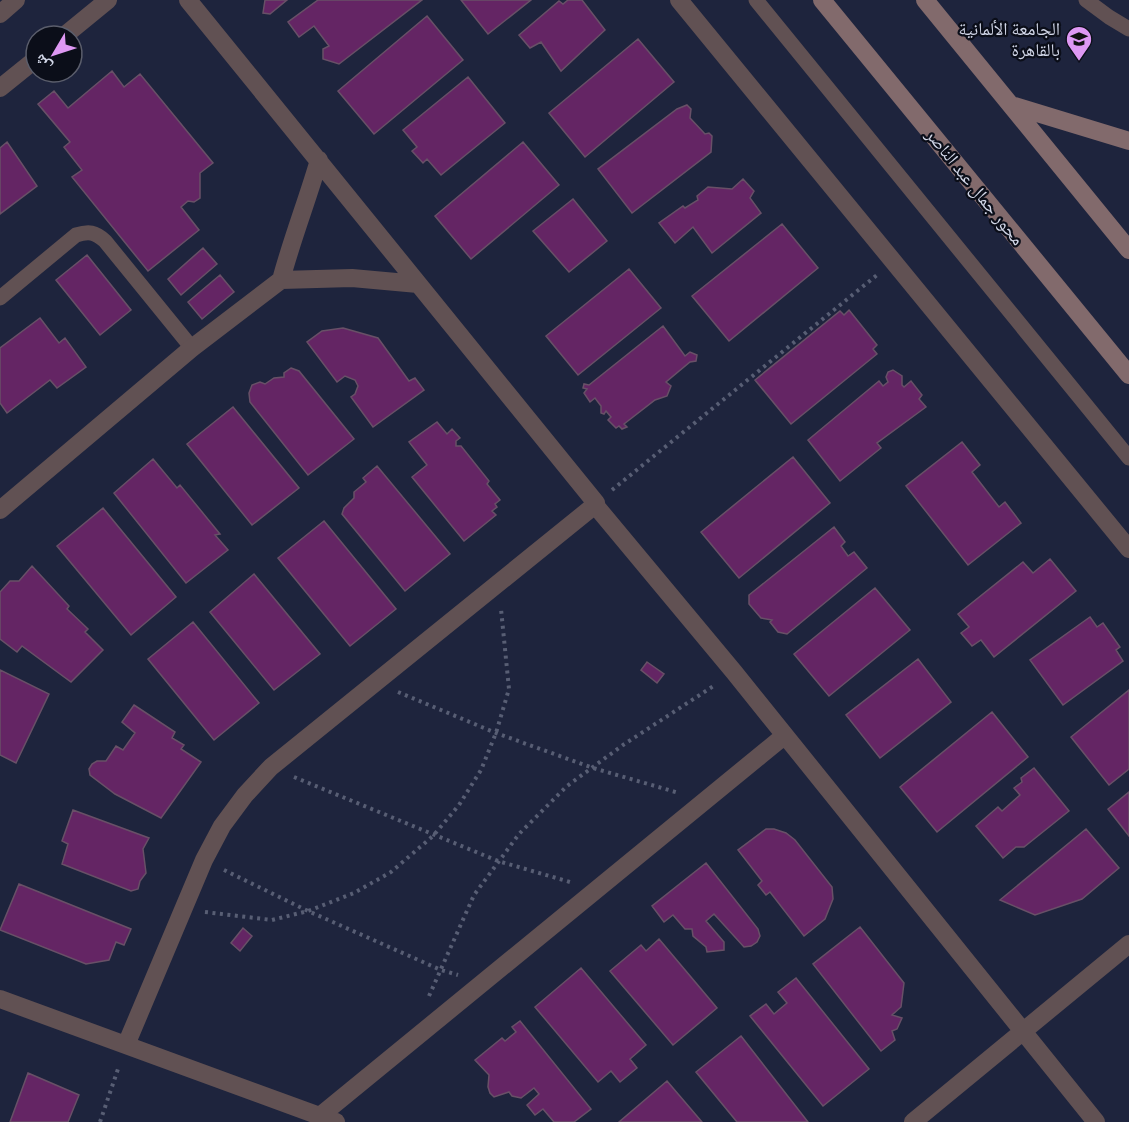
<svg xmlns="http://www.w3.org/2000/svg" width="1129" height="1122" viewBox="0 0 1129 1122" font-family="Georgia,'Noto Naskh Arabic',serif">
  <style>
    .building { fill: #642564; stroke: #685067; stroke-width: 1.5 }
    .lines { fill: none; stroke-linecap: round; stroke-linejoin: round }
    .path { stroke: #585e74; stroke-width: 4; stroke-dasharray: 3 4.5; stroke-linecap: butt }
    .lane { stroke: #615153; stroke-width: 15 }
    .street { stroke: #615153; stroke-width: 18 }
    .secondary { stroke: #826a6c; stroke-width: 18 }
    .labels { text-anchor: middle; stroke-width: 4.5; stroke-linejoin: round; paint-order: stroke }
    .poi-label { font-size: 18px; fill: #d2d7e8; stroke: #0b0e19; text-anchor: end }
    .street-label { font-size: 18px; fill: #d2d7e8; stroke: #0b0e19 }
  </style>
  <rect width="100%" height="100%" fill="#1e243d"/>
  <!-- building -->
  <path class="building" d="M265 0H287L270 14 263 13Z
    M318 0H422L339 64 323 59V49L329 46 314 26 299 37 288 22Z
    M461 0H531L488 34Z
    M568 0H582L605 30 561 71 541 42 530 48 519 35 559 1 563 4Z
    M427 16 463 60 374 134 338 91Z
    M638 39 674 82 585 157 549 113Z
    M112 71 124 87 140 74 213 163 200 173V198L194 202 188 201 181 207 199 230 148 271 72 177 82 170 64 147 70 142 38 104 54 91 68 108Z
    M468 77 505 123 441 175 427 159 423 163 412 151 417 147 403 130Z
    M687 105 691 109 690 118 705 134 709 133 712 136 711 152 632 213 598 169 677 109Z
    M7 142 37 186 0 214V148Z
    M523 142 559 185 471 259 435 216Z
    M743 179 754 191 750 198 761 213 712 253 693 227 675 243 659 223 683 206 685 208 698 200 697 196 708 187 732 189Z
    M573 199 607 241 569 272 533 231Z
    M782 224 818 268 729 341 692 296Z
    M203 248 217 264 181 295 168 279Z
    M87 255 131 310 100 335 56 280Z
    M629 269 661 308 578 375 546 336Z
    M220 275 234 292 202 319 188 302Z
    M849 310 877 345 873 349 877 354 791 424 755 380 840 311 844 315Z
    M40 318 59 343 65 338 86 367 57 388 50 380 7 413 0 403V348Z
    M663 326 685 356 690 352 697 355 696 361 690 362 666 382 671 386 667 396 655 400 624 424 627 427 622 429 619 426 616 428 608 420 611 417 606 411 604 414 601 413V406L595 398 590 402 584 393 587 389 583 388 584 384 589 385Z
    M343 328 378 338 409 381 415 378 424 390 373 427 351 397 355 394 358 386 355 380 345 376 337 382 307 342 322 331Z
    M291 368 299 371 354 439 308 475 250 402 249 393 252 385 260 382 265 384 274 378 284 377V373Z
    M893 370 902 376V385L904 387 911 381 922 395 919 399 926 407 877 443 881 448 840 481 808 440 879 381 883 386 888 382 886 377 888 372Z
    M233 407 299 488 252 525 187 444Z
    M437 422 447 434 452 429 460 438 456 441V446H461L489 481 487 484 500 500 495 504 497 507 492 511 496 515 464 541 412 477 427 465 409 442Z
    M962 442 980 465 972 472 999 507 1005 502 1021 523 968 565 906 486Z
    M793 457 830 503 739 578 701 532Z
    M153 459 177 488 180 485 220 534 215 535 228 550 186 583 114 493Z
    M377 466 450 554 405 591 342 514 344 508 354 498V492L366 482 363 478Z
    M103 508 176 597 131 635 57 546Z
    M324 521 396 609 350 646 278 558Z
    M834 527 845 542 841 546 848 556 854 552 867 568 787 634 778 632 770 622 772 620 761 618 749 604V595Z
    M1050 559 1076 591 994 657 981 640 972 646 961 633 969 627 958 614 1023 562 1033 573Z
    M32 566 69 606 67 609 88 629 85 632 103 650 71 682 22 646 17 652 0 639V592L10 581H19Z
    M254 574 320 654 274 690 210 612Z
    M875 588 910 630 829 696 794 654Z
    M1090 617 1097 627 1103 623 1120 647 1116 650 1123 661 1063 705 1030 660Z
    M193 622 259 703 214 740 148 659Z
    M918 659 951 702 880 758 846 715Z
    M647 662 664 674 657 683 641 670Z
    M0 670 49 694 16 763 0 755Z
    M1129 690V769L1109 785 1071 737Z
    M134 705 175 732 172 738 184 745 181 749 201 762 161 818 115 794 90 775 89 769 92 764 97 761H106L116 746 123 750 135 733 122 722Z
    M992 712 1028 757 937 832 900 787Z
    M1034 768 1069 811 1024 847H1016L1003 858 976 826 998 807 1002 811 1020 795 1014 788 1022 782 1021 778Z
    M1129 792V836L1108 809Z
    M73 810 149 838 143 849 146 873 140 881 138 889 131 891 62 864 68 844 62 841Z
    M766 829H774L786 833 795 840 832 887 833 899 825 919 804 936 770 892 766 895 758 885 762 881 738 850Z
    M1086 829 1119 868 1082 899 1035 915 1000 900Z
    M706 863 758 929 760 936 757 942 751 946 744 947 714 914 706 921 724 942V950L707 952 706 947 693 936 692 929H685L673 915 664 922 652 906Z
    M19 884 131 929 124 945 116 942 109 960 86 964 0 930Z
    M860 927 904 983 901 1007 892 1015 902 1018 897 1029 892 1031 895 1040 881 1051 813 964Z
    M243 928 252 936 240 951 231 943Z
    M659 939 717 1008 673 1045 610 971 641 945 646 951Z
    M581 968 646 1045 630 1059 637 1068 620 1082 611 1071 598 1082 535 1007Z
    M796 978 869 1069 823 1106 750 1016 766 1004 774 1014 787 1003 778 992Z
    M520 1021 591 1109 574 1122H554L543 1109 535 1115 527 1105 539 1094 534 1088 521 1098 512 1096 509 1092 494 1097 490 1093 488 1087 489 1075 475 1060 502 1038 505 1041 516 1032 512 1027Z
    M741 1036 808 1122H737L696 1072Z
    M28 1073 79 1095 68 1122H10Z
    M667 1081 702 1122H619Z"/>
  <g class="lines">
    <!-- path -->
    <path class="path" d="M612 490 877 275
      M398 692 496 733 593 768 679 793
      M294 777 498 861 570 882
      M224 870 308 911 441 970 458 975
      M205 912 272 920 308 911 354 893 391 872 433 836 459 805 481 770 496 733 509 689 501 609
      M429 996 474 895 519 834 567 786 623 745 715 685
      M100 1122 119 1066"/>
    <!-- lane -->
    <path class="lane" d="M756 0 1129 458
      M1086 0 1109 17 1129 29
      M0 298 76 235C89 231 95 232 105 241L192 348"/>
    <!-- street -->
    <path class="street" d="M188 0 596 503 595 505 734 672 1096 1122
      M679 0 1129 549
      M0 14 16 0
      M64 36 108 0
      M0 88 36 59
      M281 280C292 239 307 201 319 160
      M0 510 192 348 281 280 352 278 418 284
      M0 999 336 1122
      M126 1045 204 860 222 826 245 795 271 767 595 505
      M320 1116 784 736
      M913 1122 1129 944"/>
    <!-- secondary -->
    <path class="secondary" d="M822 0 1129 375
      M925 0 1129 250
      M1011 105 1129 141"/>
  </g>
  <!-- icons -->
  <defs>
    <g id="university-pin" transform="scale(1.35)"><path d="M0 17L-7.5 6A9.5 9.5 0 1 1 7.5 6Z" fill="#de98f3" stroke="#0b0e19"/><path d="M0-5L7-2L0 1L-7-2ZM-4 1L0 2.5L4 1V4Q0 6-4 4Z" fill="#111"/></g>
  </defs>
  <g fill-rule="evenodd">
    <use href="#university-pin" x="1079" y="39"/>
  </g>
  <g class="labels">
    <!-- poi labels -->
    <g class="poi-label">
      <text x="1060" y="35">الجامعة الألمانية<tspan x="1060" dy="21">بالقاهرة</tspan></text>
    </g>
    <!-- street labels -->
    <g class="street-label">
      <text transform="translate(975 187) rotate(51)" y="6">محور جمال عبد الناصر</text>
    </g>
  </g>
  <!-- north arrow -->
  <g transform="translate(54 54) rotate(231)"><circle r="28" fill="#0b0e19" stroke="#5b5e6c" stroke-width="1.5"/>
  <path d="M0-4.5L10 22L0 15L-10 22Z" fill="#de98f3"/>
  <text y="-9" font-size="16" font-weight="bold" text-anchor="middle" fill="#d2d7e8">ش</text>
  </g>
</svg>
